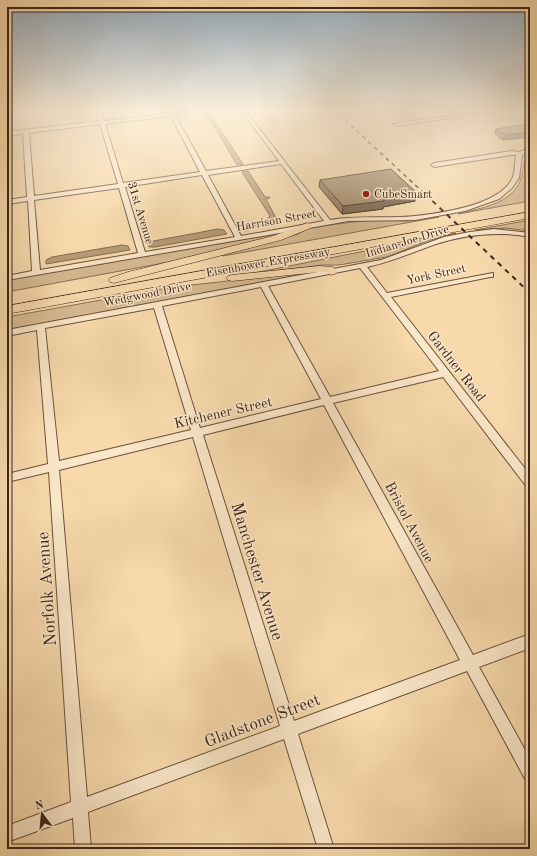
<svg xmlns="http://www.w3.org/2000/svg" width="537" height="856" viewBox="0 0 537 856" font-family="'Old Standard TT',serif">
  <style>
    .green { fill: #d7ba92; stroke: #897056 }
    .water { fill: #b79c7a; stroke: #856c54 }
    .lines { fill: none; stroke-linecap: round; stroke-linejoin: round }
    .minor-casing { stroke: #6a523e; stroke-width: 2 }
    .highway-casing { stroke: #3b251a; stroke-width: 1 }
    .minor { fill: #fae6c8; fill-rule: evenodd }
    .highway { fill: #f7d9ab; fill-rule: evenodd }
    .rail-far1 { stroke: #3b251a; stroke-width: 1.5; stroke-dasharray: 4 4; stroke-linecap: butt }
    .rail { stroke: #3b251a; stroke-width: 2; stroke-dasharray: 5 5; stroke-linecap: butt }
    .wall { fill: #877157; stroke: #3b251a }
    .shaded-wall { fill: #6e5c47; stroke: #3b251a }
    .building { fill: #9d8365; stroke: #3b251a }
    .poi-dot { fill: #8f2418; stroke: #fae6c8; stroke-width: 1.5 }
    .labels { text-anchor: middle; stroke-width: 3; stroke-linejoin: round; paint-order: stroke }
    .far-poi-label { font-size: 12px; fill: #3b251a; stroke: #fae6c8; text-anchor: start }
    .far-street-label { font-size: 12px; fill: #3b251a; stroke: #fae6c8 }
    .street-label { font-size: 14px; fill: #3b251a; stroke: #fae6c8 }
    .near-street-label { font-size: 17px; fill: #3b251a; stroke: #fae6c8 }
  </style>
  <rect width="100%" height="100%" fill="#f7d9ab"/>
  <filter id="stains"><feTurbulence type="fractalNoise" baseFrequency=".005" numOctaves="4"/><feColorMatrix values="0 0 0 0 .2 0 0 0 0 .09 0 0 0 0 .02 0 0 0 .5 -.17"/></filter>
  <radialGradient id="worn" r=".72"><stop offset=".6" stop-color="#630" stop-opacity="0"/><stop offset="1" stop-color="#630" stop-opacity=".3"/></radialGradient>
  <!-- green -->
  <path class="green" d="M530 153V161L528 167 530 171V201L458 214C477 209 505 205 517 187 523 179 523 166 525 156Z
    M439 217 223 256V255L298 234 309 228 352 222 375 220 407 221Z
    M530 220V231L505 228 475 230Z
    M287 232 288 233 169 262 7 292V280L9 279Z
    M456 233 427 241 387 257 339 265H323L249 274Z
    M320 271 10 330 7 329V317L173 287Z"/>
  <!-- water -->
  <path class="water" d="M209 112 211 116 243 164 237 165 219 134 204 113Z
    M248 171 265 197H269L270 198 266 199 276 218 270 224 245 231 243 227 264 222 270 216 242 172Z
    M218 229 224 230 227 234 155 247H149L148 242Z
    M122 245 128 246 130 250 46 264V260L52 257Z"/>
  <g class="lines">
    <!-- minor casing -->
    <g class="minor-casing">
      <path id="minor" d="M96 109H100L104 121 207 109H219L217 110 175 115 206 171 279 161 240 109H244L330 220C359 215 387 219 415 216 442 213 499 205 512 179 515 173 515 163 516 155H511L434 167 431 165 434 163 511 151 519 152 530 148V152L522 155 519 178 512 188 499 199 465 211 415 220 349 221 7 280V276L32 271 28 201 7 204V200L27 197 23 134 7 136V132L99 121ZM171 116 200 172 123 183 105 124ZM100 124 118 184 34 196 29 133ZM281 164 324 221 241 236 208 175ZM202 175 235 237 145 252 125 187ZM119 188 138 253 40 270 34 200Z
        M501 109H512L396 126 393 124Z
        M494 229 530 233V237C499 231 467 234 436 244 413 252 391 262 367 267L387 293 493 273V277H490L391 297 530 475V487L526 486 443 377 333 403 473 655 530 634V648L479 667 530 759V782L525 779 467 671 298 734 334 849H318L284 739 88 812 91 849H75L73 818 7 842V826L71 802 49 472 7 482V474L48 464 37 330 7 336V330L381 260 444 237 470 232ZM360 268 439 371 330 397 268 286ZM261 287 321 399 200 428 162 306ZM154 308 191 430 59 461 45 328ZM324 405 460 660 294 721 203 435ZM193 437 280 726 87 797 59 470Z"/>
    </g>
    <!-- highway casing -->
    <g class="highway-casing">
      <path id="highway" d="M530 212V218L7 314V306Z
        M307 223 311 224 312 226 311 228 281 240 114 283 110 282 108 280 110 278 128 272 273 236Z
        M319 266 333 267 337 272 335 274 331 275 326 272H319L232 281 228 280 226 278 228 276 232 275Z"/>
    </g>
    <!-- minor -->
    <use href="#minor" class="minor"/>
    <!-- highway -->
    <use href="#highway" class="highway"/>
    <!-- rail-far1 -->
    <path class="rail-far1" d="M333 109 426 195"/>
    <!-- rail -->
    <path class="rail" d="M425 194 530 293"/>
  </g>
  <!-- wall -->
  <path class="wall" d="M530 124 503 140 495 134 496 129Z
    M320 180 415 201 383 207V209L342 214 319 187Z"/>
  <!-- shaded-wall -->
  <path class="shaded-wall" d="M530 132V137L503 140 505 135Z
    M417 193 415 201 383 207V209L342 214 343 206 383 200Z"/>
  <!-- building -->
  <path class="building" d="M530 124V132L505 135 496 129Z
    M391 169 417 193 383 200 384 201 343 206 320 180Z"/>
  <!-- sky -->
  <linearGradient id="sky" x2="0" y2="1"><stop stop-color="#94aabc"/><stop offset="0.48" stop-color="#fbeed9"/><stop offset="1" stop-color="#fbeed9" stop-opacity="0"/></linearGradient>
  <rect width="537" height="229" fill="url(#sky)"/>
  <!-- markers -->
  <circle class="poi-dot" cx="366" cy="194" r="4"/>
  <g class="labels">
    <!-- far-poi labels -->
    <g class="far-poi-label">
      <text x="374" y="198">CubeSmart</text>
    </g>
    <!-- far-street labels -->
    <g class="far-street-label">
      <text transform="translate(141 213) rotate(73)" y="4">31st Avenue</text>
      <text transform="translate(276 220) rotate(-10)" y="4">Harrison Street</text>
      <text transform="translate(407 241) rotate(-17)" y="4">Indian Joe Drive</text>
      <text transform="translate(268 262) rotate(-10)" y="4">Eisenhower Expressway</text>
      <text transform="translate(436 274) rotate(-12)" y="4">York Street</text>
      <text transform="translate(147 294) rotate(-11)" y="4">Wedgwood Drive</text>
    </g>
    <!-- street labels -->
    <g class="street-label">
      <text transform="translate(457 366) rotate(52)" y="5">Gardner Road</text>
      <text transform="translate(223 412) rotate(-13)" y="5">Kitchener Street</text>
      <text transform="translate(410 522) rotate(62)" y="5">Bristol Avenue</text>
    </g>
    <!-- near-street labels -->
    <g class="near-street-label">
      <text transform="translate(258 571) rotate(73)" y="6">Manchester Avenue</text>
      <text transform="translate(46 589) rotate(-94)" y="6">Norfolk Avenue</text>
      <text transform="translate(262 720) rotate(-21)" y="6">Gladstone Street</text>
    </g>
  </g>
  <!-- margin -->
  <rect width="537" height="856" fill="none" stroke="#f7d9ab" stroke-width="24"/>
  <rect x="8" y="8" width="521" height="840" fill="none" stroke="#3b251a" stroke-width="2"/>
  <rect x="12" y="12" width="513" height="832" fill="none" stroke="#3b251a"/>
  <!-- north arrow -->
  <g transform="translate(42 814) rotate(344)" stroke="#fae6c8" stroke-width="3" paint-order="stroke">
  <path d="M0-3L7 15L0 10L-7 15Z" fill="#3b251a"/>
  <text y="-6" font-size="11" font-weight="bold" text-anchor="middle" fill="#3b251a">N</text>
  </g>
  <rect width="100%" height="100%" filter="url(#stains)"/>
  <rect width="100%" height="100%" fill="url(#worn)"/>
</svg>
